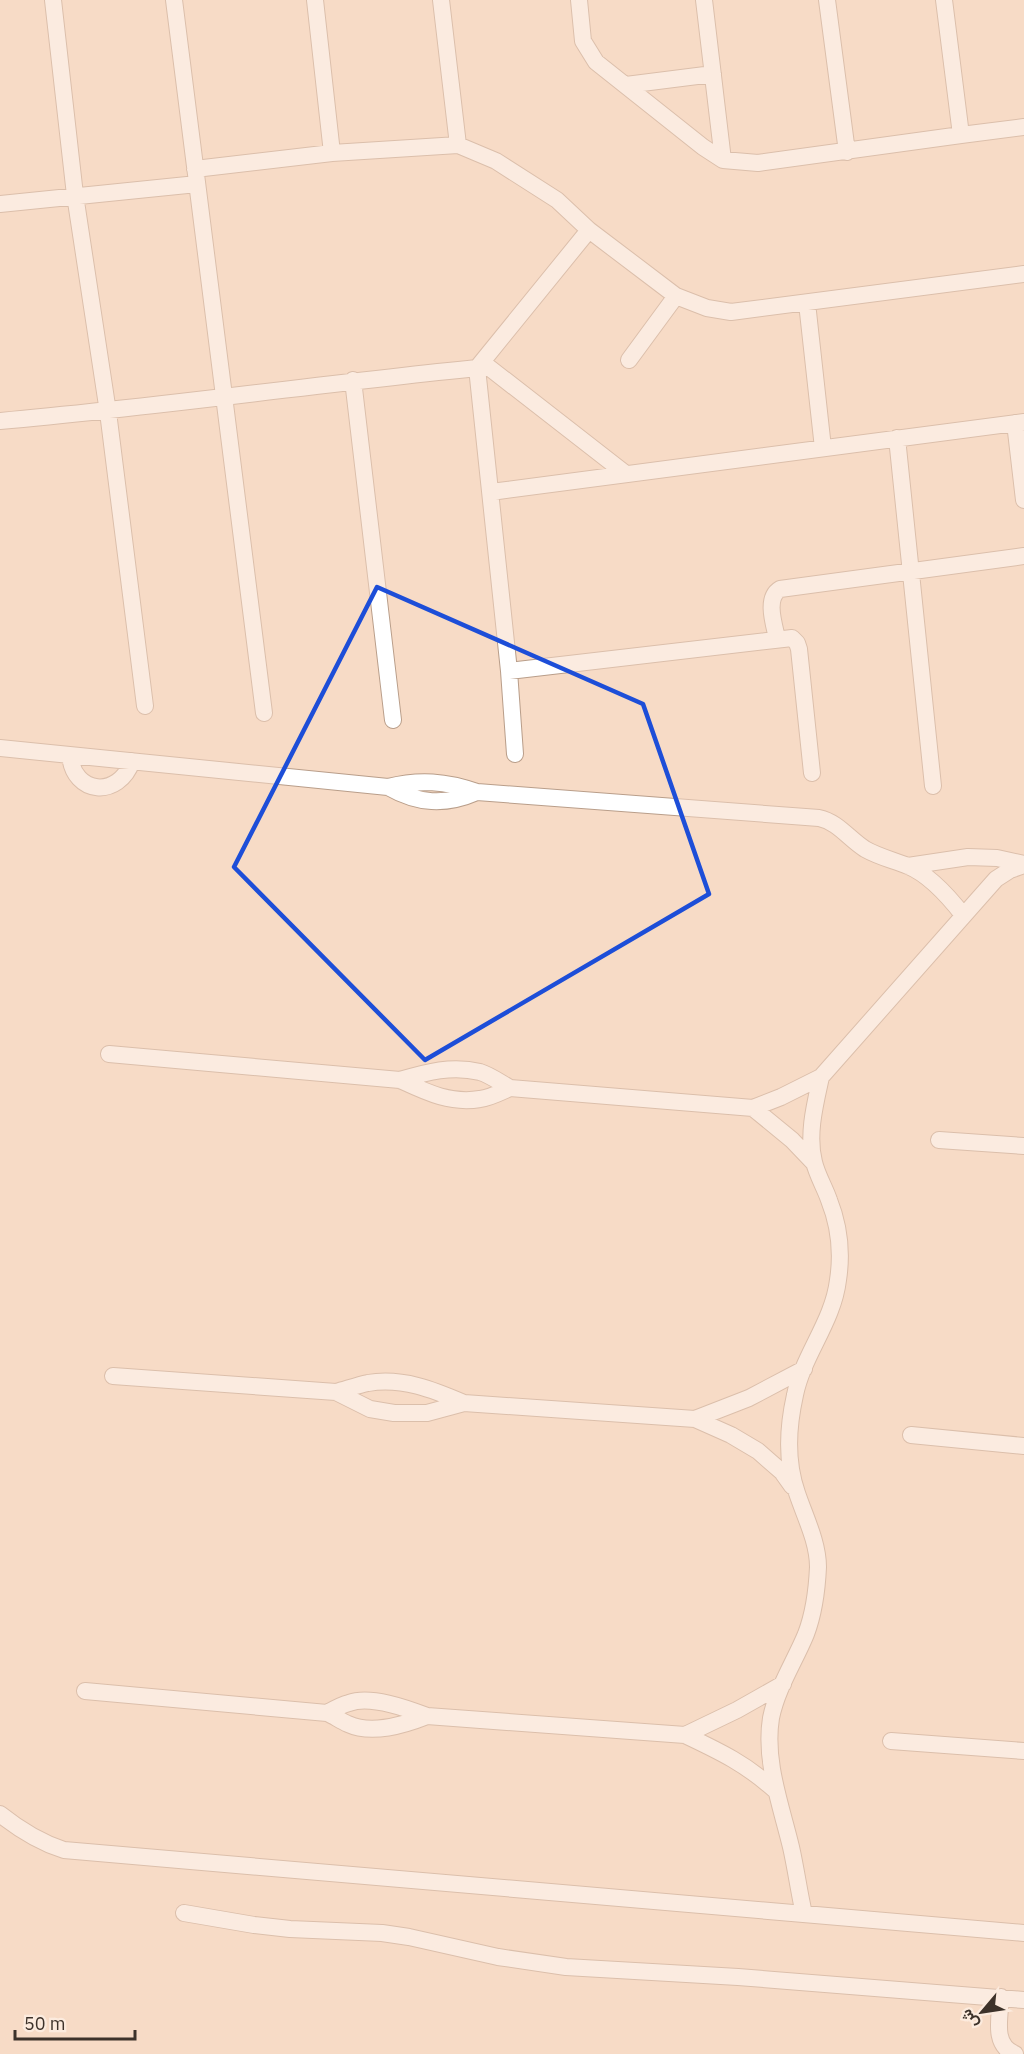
<svg xmlns="http://www.w3.org/2000/svg" width="1024" height="2054" viewBox="0 0 1024 2054" font-family="'IBM Plex Sans',Vazirmatn,sans-serif">
  <style>
    .lines { fill: none; stroke-linecap: round; stroke-linejoin: round }
    .minor-casing { stroke: #b99e8a; stroke-width: 18 }
    .minor { stroke: #fff; stroke-width: 16 }
    .marked { fill: none; stroke: #1d4ed8; stroke-width: 4.5; stroke-linejoin: round }
  </style>
  <rect width="100%" height="100%" fill="#f7dbc6"/>
  <g class="lines">
    <!-- minor casing -->
    <g class="minor-casing">
      <path id="minor" d="M53 0 75 195 108 412 145 706
        M174 0 264 713
        M315 0 332 153
        M441 0 458 145
        M579 0 583 41 596 62 703 147 723 160 758 163 961 135
        M704 0 723 160
        M827 0 847 152
        M944 0 961 135 1024 127
        M626 85 713 74
        M195 169 332 153 458 145 496 161 557 200 589 230 676 296 707 308 731 312 1024 274
        M0 204 197 184
        M807 303 823 448
        M629 360 676 296
        M482 362 626 474
        M353 380 393 720
        M0 421C159 407 318 384 477 368
        M1015 423 1024 500
        M897 438 933 786
        M491 492 1024 422
        M777 638C774 624 765 598 780 589L1024 556
        M509 671 792 638 797 643 799 649 812 773
        M0 748 388 787C419 779 446 781 477 792L819 818C838 822 849 839 865 849 879 857 893 860 908 866 930 875 949 897 963 915
        M515 754 509 671 477 368 589 230
        M70 755C73 795 119 799 132 761
        M388 787C418 804 445 806 477 792
        M908 866 968 857 997 858 1024 864
        M109 1054 400 1080C426 1092 450 1104 480 1099 490 1098 501 1092 510 1088
        M400 1080C427 1072 452 1065 480 1072 490 1075 501 1083 510 1088L753 1108 781 1097 821 1077 996 879 1010 870 1024 865
        M753 1108 792 1140 813 1162
        M939 1140 1024 1146
        M113 1376 336 1392C347 1389 358 1385 368 1383 402 1377 434 1390 464 1403
        M336 1392 370 1409 394 1413H427L464 1403 695 1419 731 1435 758 1451 782 1472 792 1486
        M695 1419 749 1398 804 1369
        M911 1435 1024 1446
        M85 1691 327 1713C334 1716 341 1721 348 1724 372 1735 404 1725 427 1716
        M327 1713C334 1709 341 1705 349 1703 370 1695 406 1708 427 1716L685 1735C721 1752 746 1764 776 1791
        M685 1735 737 1710 783 1684
        M891 1741 1024 1751
        M0 1814C20 1830 39 1842 64 1850L1024 1933
        M184 1913 254 1925 290 1929 382 1933 409 1937 498 1957 566 1967 738 1977 1024 2000
        M804 1914C799 1892 796 1869 791 1847 781 1805 764 1761 771 1718 777 1688 795 1661 806 1634 814 1613 817 1589 818 1567 818 1542 805 1517 797 1493 786 1462 788 1426 795 1395 803 1355 833 1322 838 1280 842 1254 839 1225 829 1200 825 1188 817 1175 814 1162 807 1135 815 1104 821 1077
        M1001 1997C1000 2017 992 2045 1015 2054"/>
    </g>
    <!-- minor -->
    <use href="#minor" class="minor"/>
  </g>
  <!-- marked area -->
  <path d="M0 0H1024V2054H0ZM377 587 643 704 709 894 425 1060 234 867Z" fill="#f7dbc6" fill-opacity=".55" fill-rule="evenodd"/>
  <path class="marked" d="M377 587 643 704 709 894 425 1060 234 867Z"/>
  <!-- north arrow -->
  <g transform="translate(982 2012) rotate(241)" stroke="#fcebde" stroke-width="4.5" paint-order="stroke">
  <path d="M0-4.5L10 22L0 15L-10 22Z" fill="#3d322a"/>
  <text y="-9" font-size="16" font-weight="bold" text-anchor="middle" fill="#3d322a">ش</text>
  </g>
  <!-- scale -->
  <path d="M15 2030v9h120v-9" fill="none" stroke="#3d322a" stroke-width="3"/>
  <text x="24" y="2030" font-size="18" fill="#3d322a" stroke="#fcebde" stroke-width="4.5" paint-order="stroke">50 m</text>
</svg>
